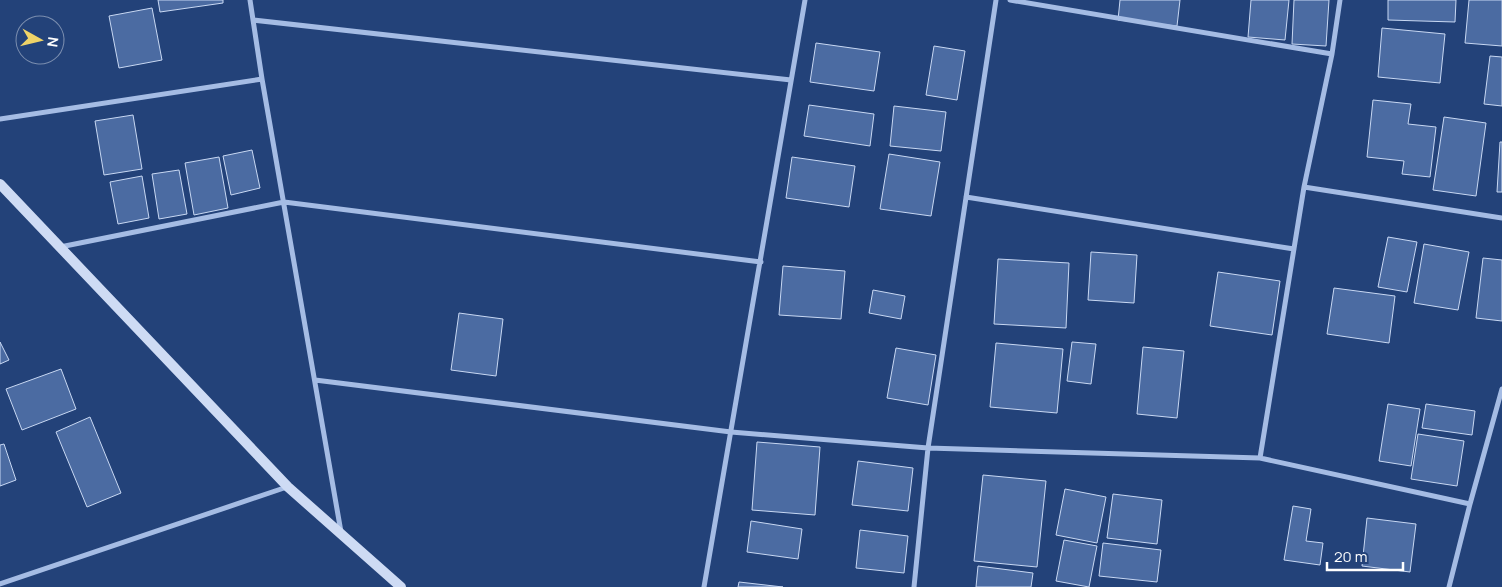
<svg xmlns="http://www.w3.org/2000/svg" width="1502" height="587" viewBox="0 0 1502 587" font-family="Manrope,sans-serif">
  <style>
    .building { fill: #4b6ba2; stroke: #c8d8f3 }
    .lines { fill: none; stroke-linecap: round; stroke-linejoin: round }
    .street { stroke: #a5bce4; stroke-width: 5 }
    .secondary { stroke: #cedbf4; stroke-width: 10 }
  </style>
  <rect width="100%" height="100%" fill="#234279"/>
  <!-- building -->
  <path class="building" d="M158 0H223V3L160 12Z
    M1120 0H1180L1177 26 1118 20Z
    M1251 0H1289L1285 40 1248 37Z
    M1294 0H1329L1326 46 1292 44Z
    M1388 0H1456L1455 22 1388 20Z
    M1469 0H1502V46L1465 43Z
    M152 8 162 60 119 68 109 16Z
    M1382 28 1445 34 1440 83 1378 77Z
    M816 43 880 52 874 91 810 82Z
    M934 46 965 51 957 100 926 95Z
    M1490 56 1502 57V106L1484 104Z
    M1373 100 1411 104 1408 124 1436 127 1430 177 1402 174 1404 161 1367 157Z
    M809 105 874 114 870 146 804 136Z
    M894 106 946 112 941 151 890 146Z
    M133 115 142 169 104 175 95 121Z
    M1444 117 1486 123 1476 196 1433 190Z
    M1500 142H1502V192H1497Z
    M252 150 260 188 231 195 223 156Z
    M889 154 940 162 931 216 880 209Z
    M219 157 228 208 194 215 185 163Z
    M792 157 855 166 849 207 786 198Z
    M179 170 187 214 159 219 152 174Z
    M142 176 149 218 118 224 110 182Z
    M1388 237 1417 242 1407 292 1378 287Z
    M1424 244 1469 252 1458 310 1414 303Z
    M1091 252 1137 255 1134 303 1088 300Z
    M1483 258 1502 260V321L1476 318Z
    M998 259 1069 263 1066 328 994 324Z
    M783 266 845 271 841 319 779 315Z
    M1218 272 1280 281 1272 335 1210 326Z
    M1334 288 1395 296 1389 343 1327 334Z
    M873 290 905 296 901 319 869 313Z
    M459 313 503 319 496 376 451 370Z
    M0 342 9 360 0 364Z
    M1072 342 1096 344 1091 384 1067 381Z
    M996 343 1063 349 1057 413 990 407Z
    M1143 347 1184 351 1177 418 1137 414Z
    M896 348 936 355 928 405 887 398Z
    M61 369 76 409 22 430 6 389Z
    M1388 404 1420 409 1411 466 1379 461Z
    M1426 404 1475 411 1472 435 1422 428Z
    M90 417 121 493 87 507 56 432Z
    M1418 434 1464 441 1457 486 1411 479Z
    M757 442 820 447 815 515 752 510Z
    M4 444 16 480 0 486V445Z
    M858 461 913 468 908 511 852 505Z
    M983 475 1046 481 1037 567 974 561Z
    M1065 489 1106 497 1097 543 1056 535Z
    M1113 494 1162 500 1157 544 1107 538Z
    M1293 506 1311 509 1306 541 1323 543 1320 565 1284 560Z
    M1367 518 1416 524 1410 572 1362 566Z
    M751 521 802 529 798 559 747 552Z
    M860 530 908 536 904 573 856 568Z
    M1064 540 1097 546 1089 587 1056 581Z
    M1103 543 1161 550 1157 582 1099 576Z
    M978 566 1033 573 1031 587H976Z
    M739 582 783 587H738Z"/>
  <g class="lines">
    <!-- street -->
    <path class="street" d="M250 0 262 79 341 532
      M1010 0 1332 54
      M253 20 791 80
      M0 119 262 79
      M1304 187 1502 218
      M966 197 1294 249
      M60 247 284 202 761 262
      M315 380 731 432 928 448 1260 458 1470 504 1449 587
      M1260 458 1304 187 1332 54 1340 0
      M1470 504 1502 389
      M0 584 287 487
      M704 587 805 0
      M914 587 928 448 996 0"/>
    <!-- secondary -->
    <path class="secondary" d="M0 184 288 487 401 587"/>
  </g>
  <!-- north arrow -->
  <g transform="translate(40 40) rotate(98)"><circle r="24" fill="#234279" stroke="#7b8eaf"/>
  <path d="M0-4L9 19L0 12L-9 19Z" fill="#eed368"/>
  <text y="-8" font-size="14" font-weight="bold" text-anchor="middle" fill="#ffffff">N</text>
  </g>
  <!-- scale -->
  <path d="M1327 562v8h76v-8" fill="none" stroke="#ffffff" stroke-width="2.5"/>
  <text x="1334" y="562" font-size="15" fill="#ffffff" stroke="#234279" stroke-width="4" paint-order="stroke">20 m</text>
</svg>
